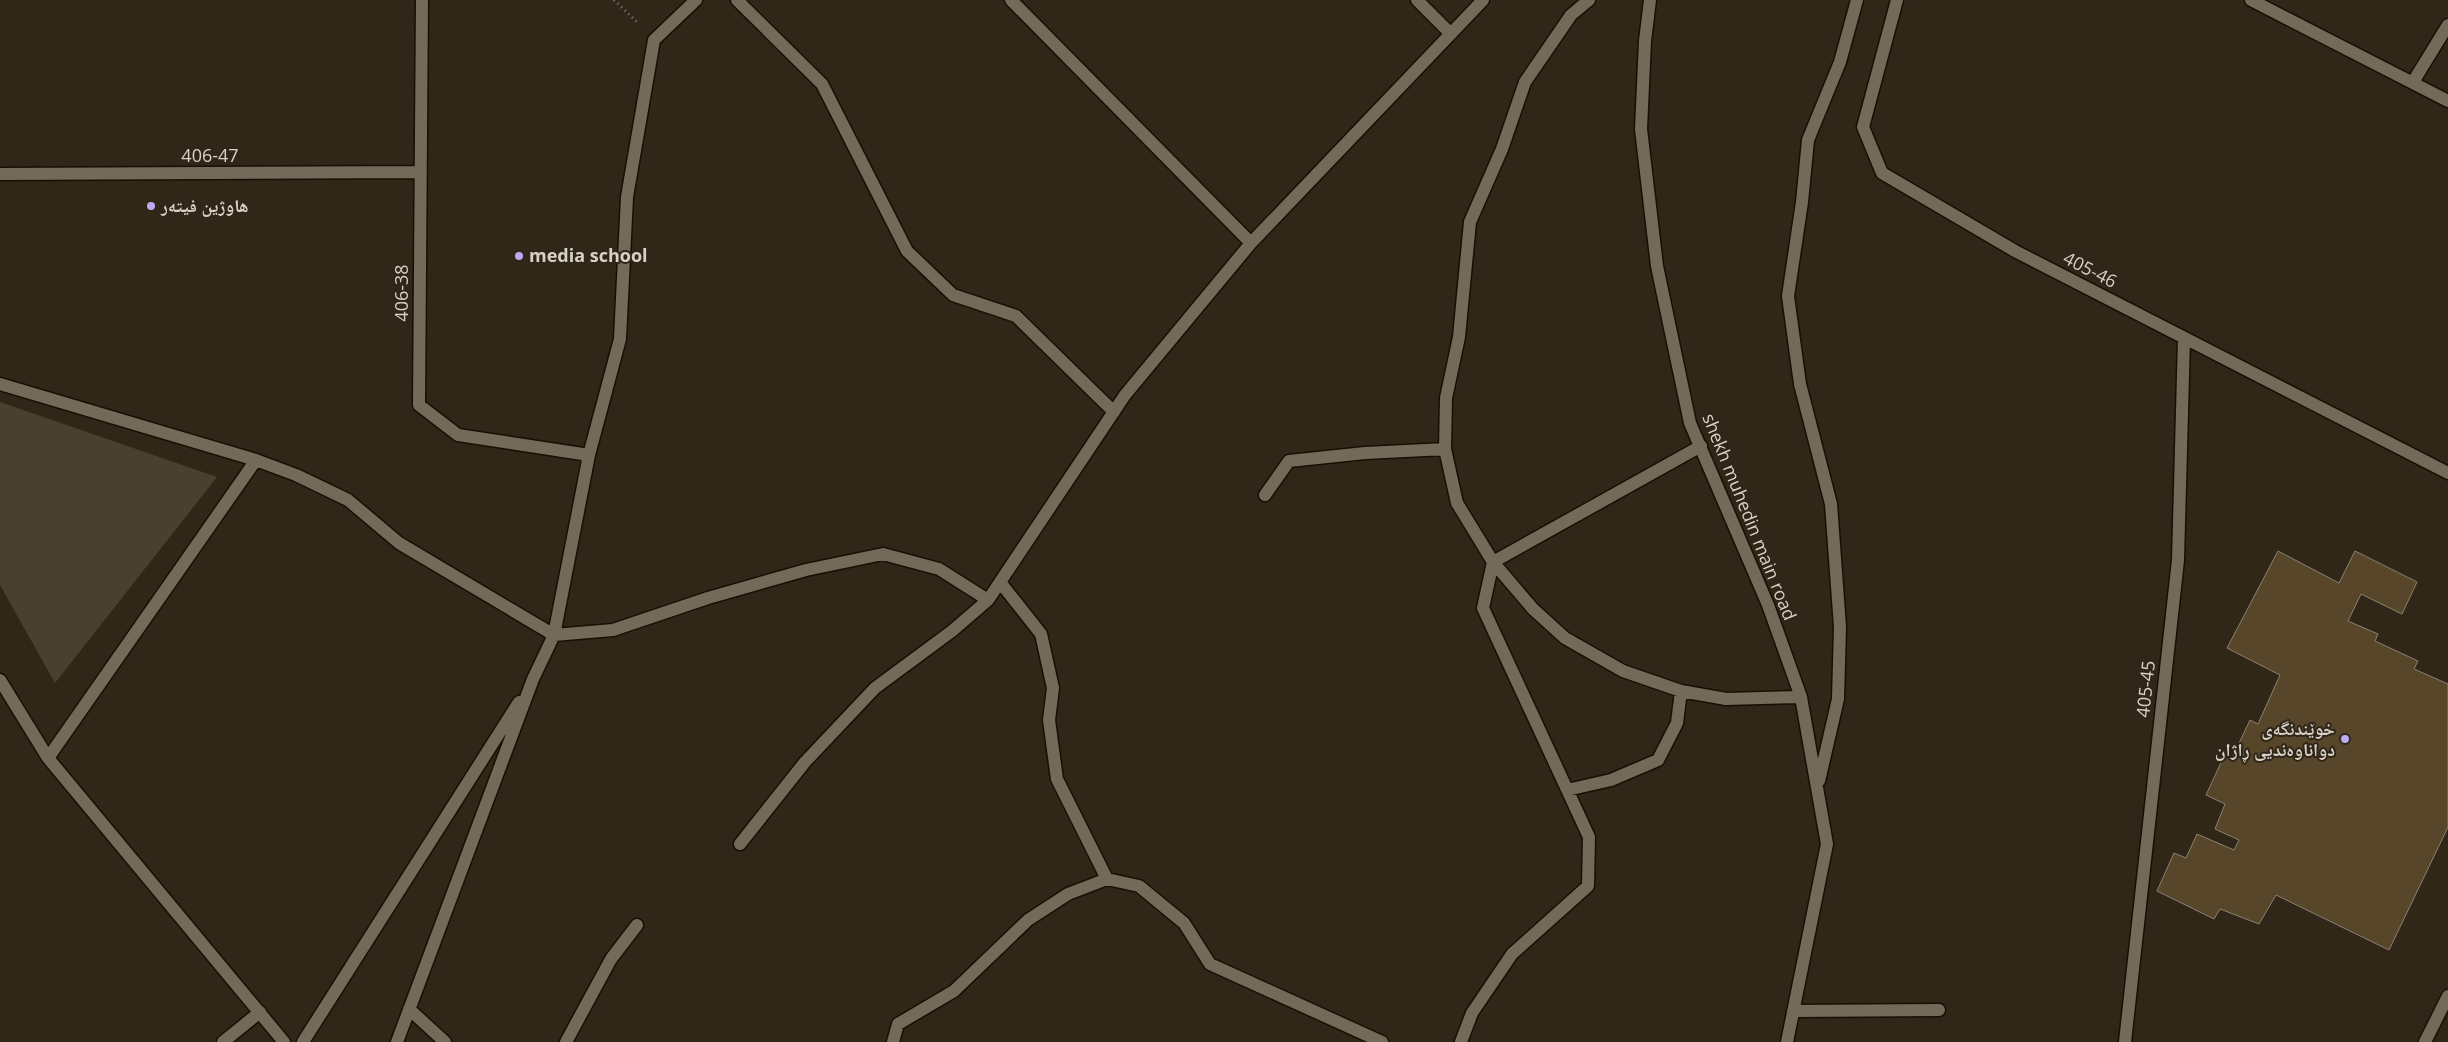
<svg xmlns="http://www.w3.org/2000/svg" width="2448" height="1042" viewBox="0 0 2448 1042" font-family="'Open Sans','Noto Naskh Arabic',sans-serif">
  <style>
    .green { fill: #4a4030 }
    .building { fill: #574629; stroke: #8c8270 }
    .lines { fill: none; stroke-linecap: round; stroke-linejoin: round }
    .minor-casing { stroke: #181004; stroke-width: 15 }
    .path { stroke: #867f73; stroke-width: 3; stroke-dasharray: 1 4; stroke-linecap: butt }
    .minor { stroke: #746a59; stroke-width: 12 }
    .poi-dot { fill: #bea9f4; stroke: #302719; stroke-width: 2 }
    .labels { text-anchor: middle; stroke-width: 4; stroke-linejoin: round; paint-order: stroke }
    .street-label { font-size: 18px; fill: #d7d1c7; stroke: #302719 }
    .poi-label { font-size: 18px; font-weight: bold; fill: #d7d1c7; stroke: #302719; text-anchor: start }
  </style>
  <rect width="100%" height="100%" fill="#302719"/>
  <!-- green -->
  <path class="green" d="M0 402 217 477 55 683 0 585Z"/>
  <!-- building -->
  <path class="building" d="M2278 551 2339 583 2355 551 2417 582 2402 614 2361 594 2348 621 2378 634 2375 641 2418 661 2414 669 2448 684V827L2389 950 2276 895 2259 924 2220 909 2214 919 2157 891 2174 853 2186 858 2197 834 2234 850 2239 840 2215 829 2225 804 2206 795 2225 754 2232 758 2250 720 2258 724 2280 675 2227 648Z"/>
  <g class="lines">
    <!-- minor casing -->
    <g class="minor-casing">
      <path id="minor" d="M422 0 419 405 458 435 589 455
        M737 0 822 84 907 251 953 295 1016 316 1114 412
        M1011 0 1251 243
        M1417 0 1451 34
        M1589 0 1571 15 1525 82 1502 149 1470 222 1459 337 1446 398 1445 449 1457 503 1493 562 1533 609 1565 638 1623 671 1681 691 1726 699 1801 697
        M1650 0 1645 41 1641 129 1657 266 1690 423 1768 605 1801 697 1827 844 1787 1042
        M1897 0 1863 127 1882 173 2015 251 2448 473
        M2251 0 2448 101
        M2413 82 2448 25
        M0 174 420 172
        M0 384 256 460 296 475 348 500 399 543 554 635 613 630 708 598 806 570 883 554 939 569 988 600
        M1265 495 1289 461 1365 453 1445 449
        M1000 582 1041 634 1053 688 1049 720 1057 779 1107 879
        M0 680 48 758 284 1042
        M48 758 256 460
        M1819 781 1838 699 1840 627 1831 504 1800 384 1788 296 1802 202 1808 140 1840 62 1857 0
        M1567 790 1611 780 1658 760 1677 723 1681 691
        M740 844 805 762 875 688 952 631 988 600 1125 395 1251 243 1483 0
        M409 1009 445 1042
        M1793 1011 1939 1010
        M223 1042 260 1012
        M303 1042 519 702
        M397 1042 533 679 554 635 589 455 620 339 627 197 654 40 696 0
        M566 1042 611 959 637 925
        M893 1042 898 1024 954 991 1028 920 1068 894 1107 879 1139 886 1184 923 1210 964 1382 1042
        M1461 1042 1472 1013 1512 954 1588 886 1589 837 1483 608 1493 562 1701 446
        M2125 1042 2178 560 2184 338
        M2425 1042 2448 996"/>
    </g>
    <!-- path -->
    <path class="path" d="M614 0 637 22"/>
    <!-- minor -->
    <use href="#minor" class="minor"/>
  </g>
  <!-- markers -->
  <g class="poi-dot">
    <circle cx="151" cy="206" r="5"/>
    <circle cx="519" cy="256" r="5"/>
    <circle cx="2345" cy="739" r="5"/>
  </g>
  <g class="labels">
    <!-- street labels -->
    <g class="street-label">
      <text x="210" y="162">406-47</text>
      <text transform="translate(2090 270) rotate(27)" y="6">405-46</text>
      <text transform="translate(402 293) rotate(-90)" y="6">406-38</text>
      <text transform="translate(1749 517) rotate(68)" y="6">shekh muhedin main road</text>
      <text transform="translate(2146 689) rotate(-84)" y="6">405-45</text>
    </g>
    <!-- poi labels -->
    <g class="poi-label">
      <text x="161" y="212">هاوژین فیتەر</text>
      <text x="529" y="262">media school</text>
      <text x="2335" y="735" text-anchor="end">خوێندنگەی<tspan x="2335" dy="21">دواناوەندیی ڕاژان</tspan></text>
    </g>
  </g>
</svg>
